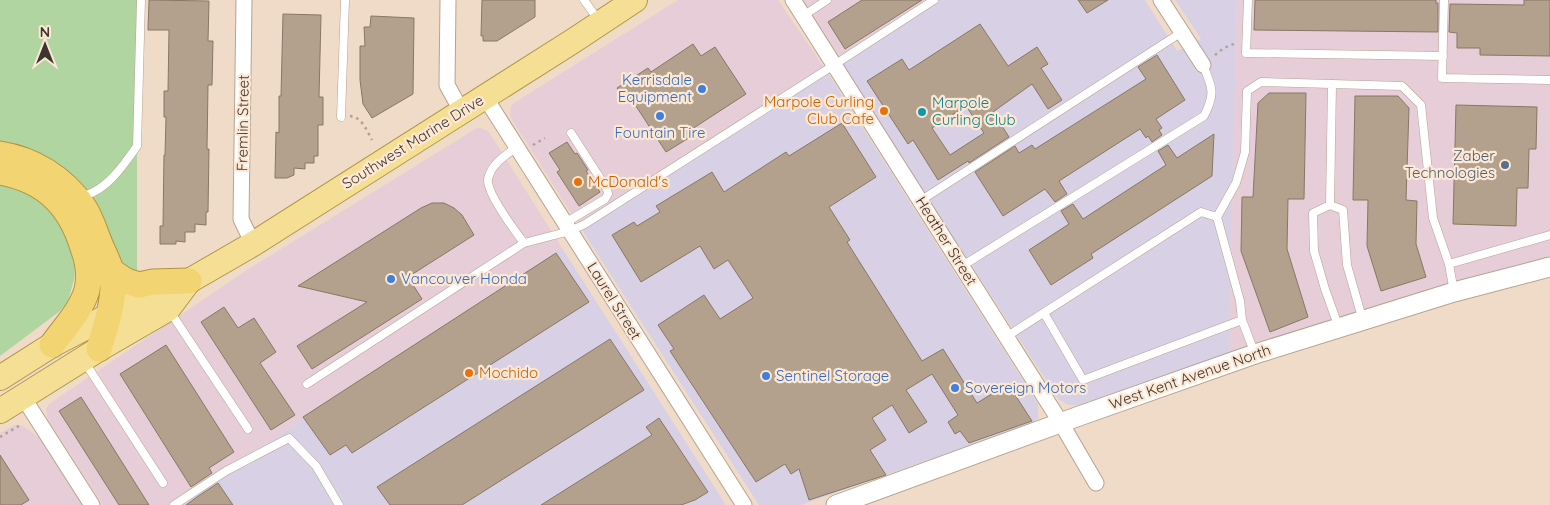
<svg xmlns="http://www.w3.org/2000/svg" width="1550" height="505" viewBox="0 0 1550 505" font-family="Quicksand,sans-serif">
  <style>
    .commercial { fill: #e6cdd7 }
    .industrial { fill: #d8d1e6 }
    .green { fill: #b0d5a0 }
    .building { fill: #b3a18e; stroke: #887765; fill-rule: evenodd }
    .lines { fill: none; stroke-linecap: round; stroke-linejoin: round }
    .service-casing { stroke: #b6a390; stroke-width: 9 }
    .minor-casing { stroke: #b6a390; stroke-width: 17 }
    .tertiary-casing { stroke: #b6a390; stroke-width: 21 }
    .primary-casing { stroke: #b09643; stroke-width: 26 }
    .trunk-casing { stroke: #b09643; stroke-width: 27 }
    .path { stroke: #b0a191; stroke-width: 2.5; stroke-dasharray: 2.5 4; stroke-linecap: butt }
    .service { stroke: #fff; stroke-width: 8 }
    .minor { stroke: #fff; stroke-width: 15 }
    .tertiary { stroke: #fff; stroke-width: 19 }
    .primary { stroke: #f5df95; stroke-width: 24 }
    .trunk { stroke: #f2d472; stroke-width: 25 }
    .shop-dot { fill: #3f7fe0; stroke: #fce8d4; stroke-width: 2 }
    .food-dot { fill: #e8710a; stroke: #fce8d4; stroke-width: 2 }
    .culture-dot { fill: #0f9aa8; stroke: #fce8d4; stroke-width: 2 }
    .service-dot { fill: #5c6f8a; stroke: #fce8d4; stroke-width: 2 }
    .labels { text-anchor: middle; stroke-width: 4.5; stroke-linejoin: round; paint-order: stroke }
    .shop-label { font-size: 15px; fill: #366cbe; stroke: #fce8d4; text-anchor: start }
    .food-label { font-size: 15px; fill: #c56008; stroke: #fce8d4; text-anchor: start }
    .culture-label { font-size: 15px; fill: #0d838f; stroke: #fce8d4; text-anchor: start }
    .street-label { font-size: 15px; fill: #3d352e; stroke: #fce8d4 }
    .service-label { font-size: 15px; fill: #4e5e75; stroke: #fce8d4; text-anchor: end }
  </style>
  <rect width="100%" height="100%" fill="#efdbc7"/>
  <!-- commercial -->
  <path class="commercial" d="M678 0H778L826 70 580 227 512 120 510 115 511 107 514 103Z
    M802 0H935L839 62Z
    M1237 0H1550V256L1229 356Z
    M477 128H481L489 132 562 248 173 505H103L48 420 46 409 49 404 244 272Z
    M14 425 23 426 42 440 85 505H0V433Z"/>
  <!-- industrial -->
  <path class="industrial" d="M935 0H1145L1177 51 1201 39 1175 0H1237L1229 356 1078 405H1069L1059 400 839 62Z
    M826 70 1038 404V418L1033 423 801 505H759L580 227Z
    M562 248 726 505H173Z"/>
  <!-- green -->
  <path class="green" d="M0 0H141L137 146V279L0 148Z
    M0 180 32 191 64 224 75 268 74 279 68 301 60 311 0 356Z"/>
  <!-- building -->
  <path class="building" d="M149 0 209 1 208 41H213L212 85H208L207 149H209L208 212H206V225L195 224V232H185V242L176 241V244H160V226H163L164 155H165L166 117H164V91H168L169 30H148Z
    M482 0H535V17L497 41H483V36H481Z
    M862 0H922L845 49 828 22Z
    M1078 0H1108L1087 13Z
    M1255 0H1436V3H1438V32L1254 30Z
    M1524 0H1550V56L1480 55V48H1457V33L1449 32 1450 4 1524 5Z
    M283 14 321 15 319 97H323V125H318V156H314V163H305V169L294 168V175L287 178H275L276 132 279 133V96H281Z
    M371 16 414 18 413 94 372 118 363 104 360 80V46H365L364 27H370Z
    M980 24 1008 66 1037 47 1048 64 1041 68 1062 100 1048 109 1032 84 993 112 1009 137 969 163 968 161 938 180 913 140 908 144 867 81 902 59 909 70ZM966 106 984 133 950 155 932 128Z
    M693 44 701 56 715 47 746 94 689 131 692 136 666 152 630 97 626 100 617 88 648 68 651 72Z
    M1157 55 1185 100 1156 119 1162 128 1159 130 1162 135 1152 142 1148 136 1146 138 1140 129 1059 181 1067 194 1055 202 1045 189 1003 216 975 172 1015 146 1019 153 1032 145 1035 149 1146 79 1138 67Z
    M1269 93H1306L1304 199H1288L1287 249 1308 317 1270 332 1241 251 1242 197H1253L1258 103Z
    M1355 96H1398L1409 108 1406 200 1417 201 1416 244 1426 277 1381 291 1367 246 1368 200H1353Z
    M1456 105 1537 107 1536 149H1529L1528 188H1517L1516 226 1453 224Z
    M842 123 876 177 829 207 850 240 847 242 922 361 943 349 977 403 1008 384 1032 421 969 443 960 431 955 434 948 422 958 415 932 374 906 390 927 422 909 433 892 405 872 418 886 440 870 450 886 475 809 500 799 469 791 474 785 464 756 482 670 351 674 349 658 325 704 295 720 319 753 298 728 260 714 269 700 246 641 282 612 235 634 222 637 226 660 212 656 206 712 172 724 192 786 152 789 156Z
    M1214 134 1212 176 1091 254 1093 258 1051 285 1029 250 1069 224 1061 211 1073 204 1083 219 1166 165 1158 151 1168 145 1177 158Z
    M567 142 575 154 577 153 588 170 586 171 600 192 579 206 557 172 560 170 549 153Z
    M432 203H444L454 208 462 215 474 235 408 277 422 299 312 369 297 346 367 302 298 286 421 208Z
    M556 253 589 302 352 453 346 445 330 455 303 417Z
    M224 307 238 328 254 318 276 352 260 363 295 415 271 430 201 322Z
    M610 339 644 390 462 505H390L377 487Z
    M166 345 234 452 209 468 212 473 191 487 120 374Z
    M81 397 149 505H119L59 411Z
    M659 418 708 492 695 500 681 505H541L652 435 646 427Z
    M0 455 29 500 21 505H0Z
    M218 483 233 505H186L197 497Z"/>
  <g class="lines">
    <!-- service casing -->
    <g class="service-casing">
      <path id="service" d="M584 0 599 21
        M1248 0 1246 53 1443 56
        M1444 0 1442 78 1550 80
        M803 16 827 0
        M341 117 345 0
        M517 147C506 155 491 164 488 179 486 192 515 231 524 243
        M80 196C104 194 124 165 137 146L141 0
        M920 201 1182 32
        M1330 205 1332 84
        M565 223 605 199 608 194 607 189 571 133
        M1449 264 1550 235
        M962 266 1204 116C1216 93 1212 87 1203 65
        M169 310 248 429
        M1044 313 1083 380 1242 320
        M1339 328 1325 289 1314 251 1313 213 1330 205 1343 210 1347 265 1363 321
        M1006 337 1201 212 1217 217
        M1255 354 1242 320 1240 301 1217 217 1236 183 1245 152 1247 91 1261 82 1402 86 1421 105 1433 218 1449 264 1454 292
        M84 361 163 483
        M307 384 524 243 570 231 585 224 834 65 934 0
        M174 505 226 471 289 438 316 466 339 505"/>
    </g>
    <!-- minor casing -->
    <g class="minor-casing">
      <path id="minor" d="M244 0 241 219 253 244
        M448 0 447 85 462 112
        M793 0 1061 423 1096 483
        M1161 0 1203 65
        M485 97 744 505
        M23 397 92 505"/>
    </g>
    <!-- tertiary casing -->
    <g class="tertiary-casing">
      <path id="tertiary" d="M836 505 1082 415 1255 354 1454 292 1550 267"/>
    </g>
    <!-- primary casing -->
    <g class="primary-casing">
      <path id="primary" d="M0 378 52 345 108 316 155 293 189 281 253 244 573 41 635 0
        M0 411 99 349 168 309 189 281"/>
    </g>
    <!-- trunk casing -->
    <g class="trunk-casing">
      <path id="trunk" d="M0 154C33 159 63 178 83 206 91 217 95 232 100 244 106 258 113 270 113 285 113 306 105 328 99 349
        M0 172C45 180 70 205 83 248 88 261 90 276 87 290 81 311 64 328 52 345
        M111 271 126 281 139 285 153 282 189 281"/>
    </g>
    <!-- path -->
    <path class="path" d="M1215 55 1224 48 1236 43
      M350 116C362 117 367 131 372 140
      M533 145 545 138
      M0 437 22 424"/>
    <!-- service -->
    <use href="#service" class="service"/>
    <!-- minor -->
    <use href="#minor" class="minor"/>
    <!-- tertiary -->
    <use href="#tertiary" class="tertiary"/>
    <!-- primary -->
    <use href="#primary" class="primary"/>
    <!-- trunk -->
    <use href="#trunk" class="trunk"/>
  </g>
  <!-- markers -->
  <g class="shop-dot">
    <circle cx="702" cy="89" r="5"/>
    <circle cx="660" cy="116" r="5"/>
    <circle cx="391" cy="279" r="5"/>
    <circle cx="766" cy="376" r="5"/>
    <circle cx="955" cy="388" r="5"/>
  </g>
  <g class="food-dot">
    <circle cx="884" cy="111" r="5"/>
    <circle cx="578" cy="182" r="5"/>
    <circle cx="469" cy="373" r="5"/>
  </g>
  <circle class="culture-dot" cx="922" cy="112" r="5"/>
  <circle class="service-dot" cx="1505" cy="165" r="5"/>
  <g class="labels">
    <!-- shop labels -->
    <g class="shop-label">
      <text x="692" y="85" text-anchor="end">Kerrisdale<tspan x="692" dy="17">Equipment</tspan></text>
      <text x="660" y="138" text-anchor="middle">Fountain Tire</text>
      <text x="401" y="284">Vancouver Honda</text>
      <text x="776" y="381">Sentinel Storage</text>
      <text x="965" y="393">Sovereign Motors</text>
    </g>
    <!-- food labels -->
    <g class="food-label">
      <text x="874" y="107" text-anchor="end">Marpole Curling<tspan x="874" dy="17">Club Cafe</tspan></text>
      <text x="588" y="187">McDonald's</text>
      <text x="479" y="378">Mochido</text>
    </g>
    <!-- culture labels -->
    <g class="culture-label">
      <text x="932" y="108">Marpole<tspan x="932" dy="17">Curling Club</tspan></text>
    </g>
    <!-- street labels -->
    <g class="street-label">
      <text transform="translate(243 123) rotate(-89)" y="5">Fremlin Street</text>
      <text transform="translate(413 142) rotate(-32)" y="5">Southwest Marine Drive</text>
      <text transform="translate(946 241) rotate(58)" y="5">Heather Street</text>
      <text transform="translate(614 301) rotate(58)" y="5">Laurel Street</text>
      <text transform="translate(1190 377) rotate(-19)" y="5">West Kent Avenue North</text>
    </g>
    <!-- service labels -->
    <g class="service-label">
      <text x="1495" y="161">Zaber<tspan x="1495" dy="17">Technologies</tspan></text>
    </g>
  </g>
  <!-- north arrow -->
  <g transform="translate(45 45)" stroke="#fce8d4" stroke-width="4" paint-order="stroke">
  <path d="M0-4L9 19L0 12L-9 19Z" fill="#3d352e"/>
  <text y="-8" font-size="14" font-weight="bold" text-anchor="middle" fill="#3d352e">N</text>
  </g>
</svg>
